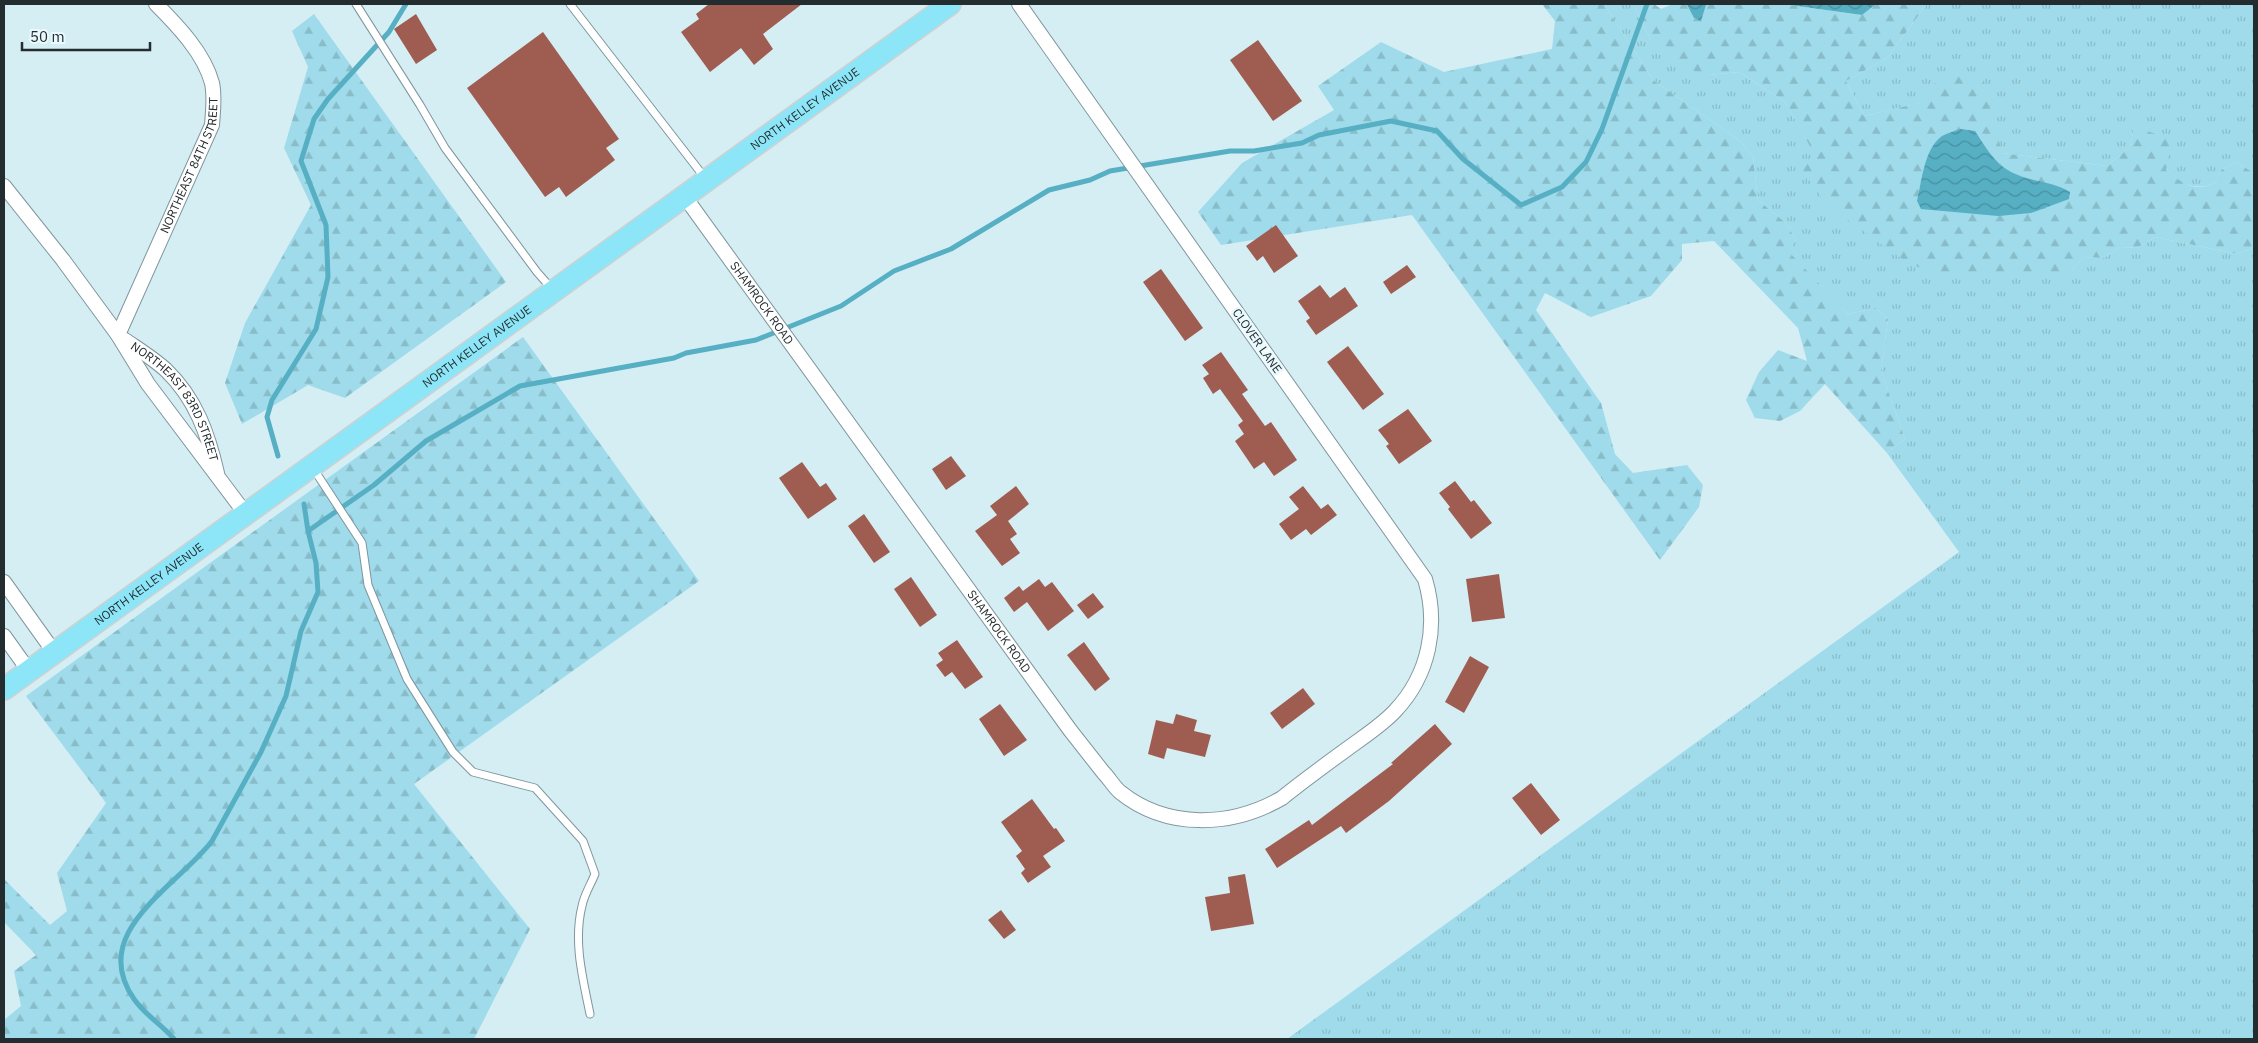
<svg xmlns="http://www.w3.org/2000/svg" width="2258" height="1043" viewBox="0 0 2258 1043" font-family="'IBM Plex Sans',sans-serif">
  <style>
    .grass { fill: url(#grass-tufts) }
    .forest { fill: url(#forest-firs) }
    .water { fill: url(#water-waves) }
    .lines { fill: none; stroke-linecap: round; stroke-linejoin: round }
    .stream { stroke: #56afc3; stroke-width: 5 }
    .building { fill: #9f5d51 }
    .service-casing { stroke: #7f969c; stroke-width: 9 }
    .minor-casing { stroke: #7f969c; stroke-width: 16 }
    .primary-casing { stroke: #cfd1d1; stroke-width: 24 }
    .service { stroke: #fff; stroke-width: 7 }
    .minor { stroke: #fff; stroke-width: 14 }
    .primary { stroke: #8de6f8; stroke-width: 21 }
    .labels { text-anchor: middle; stroke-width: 5; stroke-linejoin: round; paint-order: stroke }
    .street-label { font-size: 12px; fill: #232c2e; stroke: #eaf9fd }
  </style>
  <defs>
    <pattern id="grass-tufts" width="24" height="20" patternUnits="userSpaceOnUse" patternTransform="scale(1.25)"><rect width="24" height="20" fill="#9fdbea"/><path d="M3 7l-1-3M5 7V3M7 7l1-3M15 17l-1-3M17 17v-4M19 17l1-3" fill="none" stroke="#89bcc9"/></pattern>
    <pattern id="forest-firs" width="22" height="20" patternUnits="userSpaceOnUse" patternTransform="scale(1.25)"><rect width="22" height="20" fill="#9fdbea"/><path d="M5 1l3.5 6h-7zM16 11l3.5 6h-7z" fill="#89bcc9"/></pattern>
    <pattern id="water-waves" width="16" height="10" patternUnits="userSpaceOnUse" patternTransform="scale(1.25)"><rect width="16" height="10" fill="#56afc3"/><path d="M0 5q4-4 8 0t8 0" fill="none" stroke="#478f9f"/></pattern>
  </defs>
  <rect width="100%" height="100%" fill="#d5eef4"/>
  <!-- grass -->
  <path class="grass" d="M1604 4H1633L1651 40 1708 75 1739 72 1785 102 1816 156 2023 272H2071L2083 257 2104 258 2120 247 2137 248 2155 237 2237 254 2251 249 2254 243V1039H1287L1959 552 1887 453 1905 439 1881 371 1888 319 1876 308 1848 314 1788 252 1796 240 1786 223 1758 200 1753 156 1740 141 1653 80Z
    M1927 4H2254V173L2236 162 2221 170 2215 183C2178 200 2153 153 2134 128L2130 147 2107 166 2002 153 1937 80 1920 103 1864 116 1846 81 1887 58Z"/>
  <!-- forest -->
  <path class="forest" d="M1542 4H1604L1653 80 1740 141 1753 156 1758 200 1786 223 1796 240 1789 252 1848 314 1876 308 1888 319 1881 371 1905 439 1887 453 1825 384 1800 411 1780 421 1755 418 1746 400 1759 372 1778 350 1807 361 1798 328 1714 241 1682 244V260L1651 296 1591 317 1545 293 1536 310 1601 403 1615 454 1633 473 1687 465 1703 485 1699 507 1660 560 1412 215 1221 245 1198 212 1242 163 1334 110 1318 86 1381 42 1444 72 1552 49 1555 21Z
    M1633 4H1654L1661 9C1670 5 1677 2 1687 5L1694 18 1701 20 1706 5 1709 4H1783L1862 15 1876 4H1927L1887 58 1846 81 1864 116 1919 103 1937 80 1981 70 2002 153 2107 166 2130 147 2134 127 2172 139 2166 170C2182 183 2195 193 2215 183L2221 170 2236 162 2254 173V243L2251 249 2237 254 2155 237 2137 248 2120 247 2104 258 2083 257 2071 272H2023L1941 277 1905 261 1827 205 1802 170 1815 155 1785 102 1739 72 1708 75 1671 65 1651 40Z
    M314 14 506 282 345 398 308 385 242 424 225 383 245 323 311 205 284 148 308 67 292 31Z
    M523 337 699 581 414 784 530 929 474 1039H4V1020L21 1006 14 971 36 955 4 922V879L50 925 67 911 57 873 106 803 26 696Z"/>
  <!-- water -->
  <path class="water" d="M1682 4H1709L1706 5 1701 21 1694 18 1687 5Z
    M1783 4H1876L1862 15Z
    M1960 129 1975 131C1985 146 1994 163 2011 172 2030 182 2052 181 2070 192L2069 199 2031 213 1998 216 1921 209 1917 201C1922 181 1924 149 1942 136 1947 133 1955 131 1960 129Z"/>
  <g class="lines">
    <!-- stream -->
    <path class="stream" d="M278 456 267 417 272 400 316 329 328 277 326 225 301 161 314 119 328 99 389 32 406 4
      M308 531 374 485 426 441 520 386 674 358 686 353 756 340 841 306 894 271 951 249 1049 190 1090 180 1110 171 1230 151H1254L1302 143 1319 135 1391 121 1437 131 1463 159 1521 205 1562 187 1586 162 1602 129 1647 4
      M174 1039C162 1025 145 1015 134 999 87 932 177 887 212 841L261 752 286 696 301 631 318 592 316 563 308 531 304 504"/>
  </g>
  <!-- building -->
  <path class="building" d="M709 4H802L763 34 773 49 754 65 741 48 710 72 681 32 699 19 696 14Z
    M416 14 437 50 416 64 394 29Z
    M543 32 619 139 606 148 615 160 566 197 559 187 545 197 467 88Z
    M1258 40 1302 101 1273 121 1230 60Z
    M1276 225 1298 256 1274 273 1263 256 1257 261 1246 246Z
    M1407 265 1416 277 1391 294 1383 282Z
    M1161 269 1203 328 1185 341 1143 282Z
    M1320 285 1330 298 1345 287 1358 306 1316 335 1306 321 1310 318 1298 301Z
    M1348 346 1384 394 1363 410 1327 362Z
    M1221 352 1248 390 1242 394 1265 426 1271 422 1297 460 1274 476 1264 462 1254 469 1235 441 1244 434 1238 425 1243 421 1220 389 1213 394 1203 378 1209 374 1202 365Z
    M1408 409 1432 441 1399 464 1386 446 1389 444 1378 430Z
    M951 456 966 476 946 490 932 469Z
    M802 462 820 487 826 483 837 499 808 519 779 478Z
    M1455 481 1471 502 1474 500 1492 523 1471 539 1448 509 1450 507 1439 493Z
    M1016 486 1029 504 1008 521 1017 534 1010 539 1020 553 1002 566 975 531 997 515 990 506Z
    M1303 486 1321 509 1328 504 1337 515 1311 535 1306 529 1291 540 1279 524 1299 509 1289 497Z
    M864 514 890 552 874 563 848 526Z
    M1499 574 1505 618 1472 622 1466 579Z
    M911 577 937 615 920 627 894 589Z
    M1039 579 1045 587 1052 582 1074 611 1048 631 1027 602 1014 612 1004 598 1019 586 1023 591Z
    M1093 593 1104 607 1088 619 1077 605Z
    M957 640 983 677 965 689 952 672 945 677 936 665 943 660 938 653Z
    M1084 642 1110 679 1095 691 1067 655Z
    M1470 656 1489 667 1464 713 1445 702Z
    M1303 688 1315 704 1282 729 1270 713Z
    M1000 704 1027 740 1004 756 979 719Z
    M1176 714 1197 720 1194 731 1211 735 1205 757 1167 748 1164 759 1148 754 1156 720 1173 724Z
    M1435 724 1452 744 1389 801 1346 833 1341 826 1277 868 1265 849 1309 820 1312 825 1393 764 1391 763Z
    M1531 783 1560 820 1541 835 1512 798Z
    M1032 799 1054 829 1056 828 1065 841 1043 856 1051 867 1028 883 1021 873 1025 869 1016 856 1022 851 1001 822Z
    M1245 874 1254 924 1211 931 1205 897 1230 893 1228 877Z
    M1001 910 1016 930 1004 939 988 920Z"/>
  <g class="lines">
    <!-- service casing -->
    <g class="service-casing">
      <path id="service" d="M356 4 420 105 445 148 537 272 552 289
        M570 4 705 178
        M313 468 362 543 368 585 407 679 453 752 473 772 535 788 583 841 595 874C591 884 584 895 582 906 573 942 583 979 590 1014"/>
    </g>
    <!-- minor casing -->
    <g class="minor-casing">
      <g id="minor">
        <path d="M4 186 63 260 118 335 148 384 245 513"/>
        <path id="s1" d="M685 197 1070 730C1081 744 1092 758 1103 772 1109 778 1114 787 1120 792 1167 830 1232 827 1282 798 1303 781 1325 765 1347 749 1363 737 1381 726 1395 711 1429 675 1439 626 1425 579L1019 4"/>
        <path id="s2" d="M118 335 212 125C213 111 215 97 212 83 204 53 177 25 156 4"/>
        <path id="s3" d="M125 340C138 349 154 359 166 370 196 399 208 434 217 473"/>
        <path d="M4 582 54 652"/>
        <path d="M4 636 29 671"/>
      </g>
    </g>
    <!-- primary casing -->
    <g class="primary-casing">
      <g id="primary">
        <path id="s4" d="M4 689 950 4"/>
      </g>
    </g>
    <!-- service -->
    <use href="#service" class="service"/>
    <!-- minor -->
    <use href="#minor" class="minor"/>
    <!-- primary -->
    <use href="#primary" class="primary"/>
  </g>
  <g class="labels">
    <!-- street labels -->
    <g class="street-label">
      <text dy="4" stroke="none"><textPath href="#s4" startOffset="989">NORTH KELLEY AVENUE</textPath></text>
      <text dy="4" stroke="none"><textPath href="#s2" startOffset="185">NORTHEAST 84TH STREET</textPath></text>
      <text dy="4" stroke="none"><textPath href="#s1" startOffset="131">SHAMROCK ROAD</textPath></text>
      <text transform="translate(1257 341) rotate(55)" y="4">CLOVER LANE</text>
      <text dy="4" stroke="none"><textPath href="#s4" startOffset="584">NORTH KELLEY AVENUE</textPath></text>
      <text dy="4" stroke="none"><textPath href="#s3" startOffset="82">NORTHEAST 83RD STREET</textPath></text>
      <text dy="4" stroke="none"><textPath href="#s4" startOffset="179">NORTH KELLEY AVENUE</textPath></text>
      <text dy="4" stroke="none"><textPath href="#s1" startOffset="536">SHAMROCK ROAD</textPath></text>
    </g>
  </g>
  <!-- border -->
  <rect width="2258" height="1043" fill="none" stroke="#232c2e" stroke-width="10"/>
  <!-- scale -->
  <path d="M22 42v8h128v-8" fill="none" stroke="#232c2e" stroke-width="2.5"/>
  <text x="30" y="42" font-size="15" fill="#232c2e" stroke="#eaf9fd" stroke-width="4" paint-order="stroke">50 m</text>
</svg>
